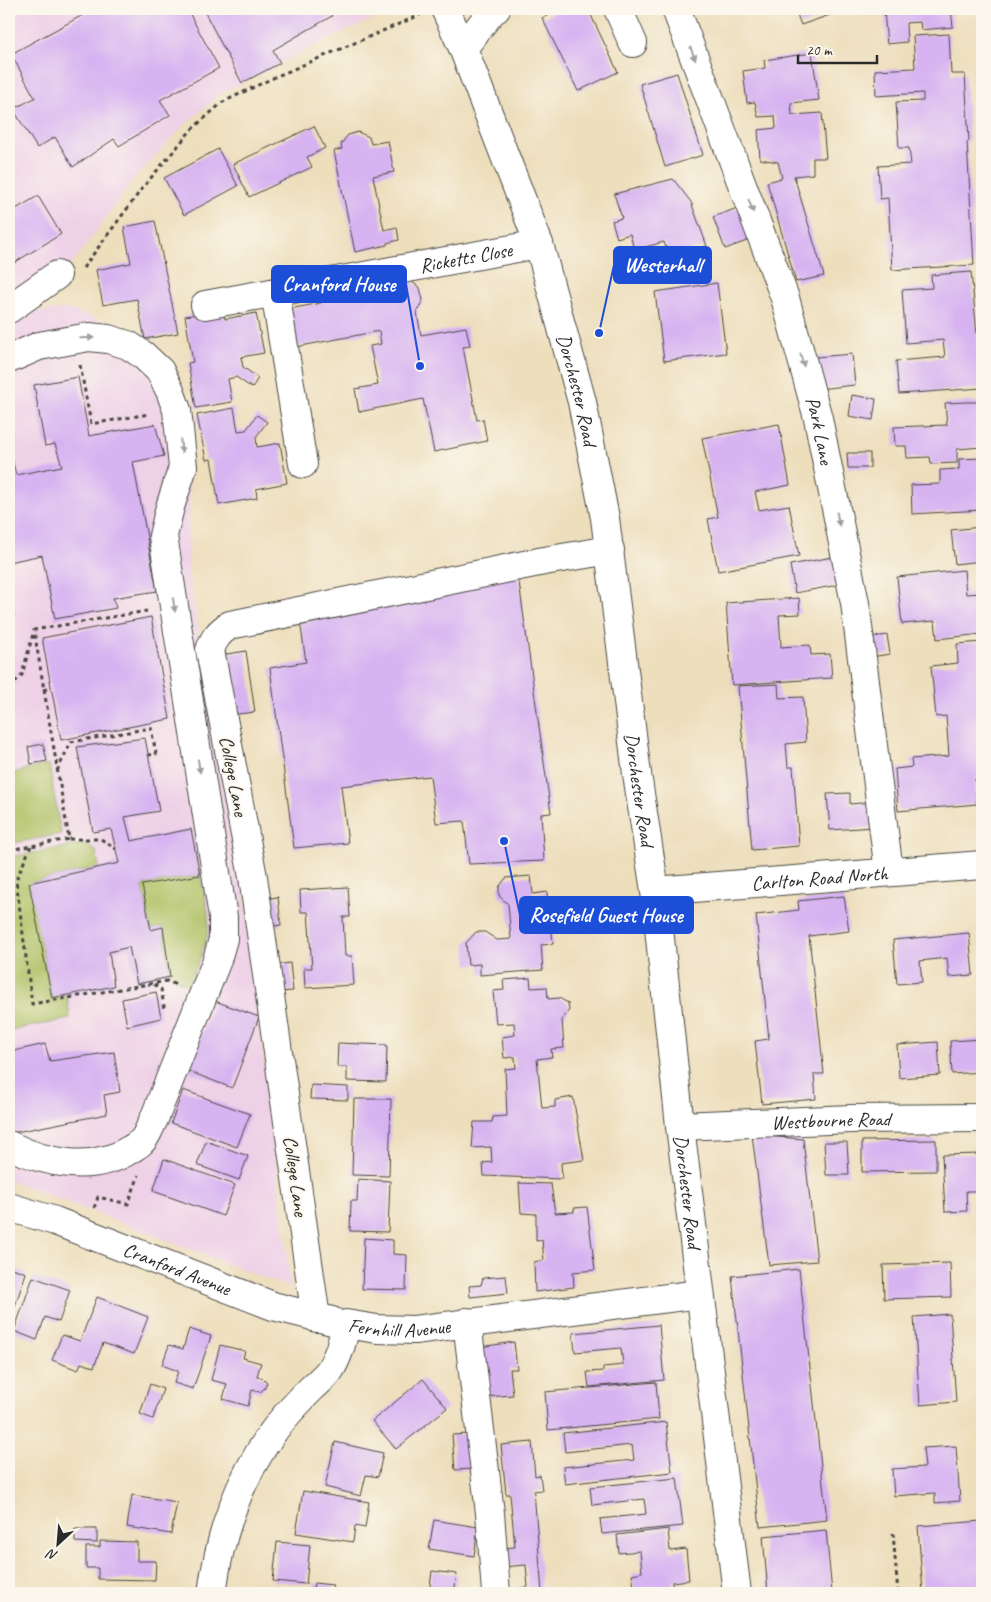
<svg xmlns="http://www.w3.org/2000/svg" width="991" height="1602" viewBox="0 0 991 1602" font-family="Caveat,sans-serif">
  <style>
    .built { fill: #eed0e7 }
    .green { fill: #afc063; stroke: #6d7647 }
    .building { fill: #d7b3f1 }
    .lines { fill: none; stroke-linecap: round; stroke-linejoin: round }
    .minor-casing { stroke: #484641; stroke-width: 30 }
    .major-casing { stroke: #484641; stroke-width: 30 }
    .path { stroke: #484641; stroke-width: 3; stroke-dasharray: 4 4; stroke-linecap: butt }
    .minor { stroke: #fff; stroke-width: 28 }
    .major { stroke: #fff; stroke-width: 28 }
    .oneway { fill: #a0a0a0 }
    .labels { text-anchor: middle; stroke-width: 4; stroke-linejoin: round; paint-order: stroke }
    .street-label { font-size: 20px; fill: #2b2b2b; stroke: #fbf7ec }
    .leader { fill: none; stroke: #1d4ed8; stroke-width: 2 }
    .callout-dot { fill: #1d4ed8; stroke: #fbf7ec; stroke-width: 2 }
    .callout { fill: #1d4ed8; stroke: #1d4ed8; stroke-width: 2 }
    .callout-label { font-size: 21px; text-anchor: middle; font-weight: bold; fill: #fff }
  </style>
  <rect width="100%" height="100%" fill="#fbf7ec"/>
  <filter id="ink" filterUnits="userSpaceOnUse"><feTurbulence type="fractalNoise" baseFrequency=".02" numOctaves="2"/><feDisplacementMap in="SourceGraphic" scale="10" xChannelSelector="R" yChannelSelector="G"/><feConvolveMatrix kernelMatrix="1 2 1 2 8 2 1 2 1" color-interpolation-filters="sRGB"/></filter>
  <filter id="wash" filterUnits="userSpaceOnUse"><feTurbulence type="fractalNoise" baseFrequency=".0096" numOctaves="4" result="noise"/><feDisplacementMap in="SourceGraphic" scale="20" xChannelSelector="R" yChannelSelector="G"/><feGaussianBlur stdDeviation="1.12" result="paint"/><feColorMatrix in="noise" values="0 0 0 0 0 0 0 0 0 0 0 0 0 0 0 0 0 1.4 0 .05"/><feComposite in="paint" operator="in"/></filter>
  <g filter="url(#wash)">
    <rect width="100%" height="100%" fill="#eddebc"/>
    <!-- built -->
    <path class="built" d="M9 9H393L296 55 220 94 183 126 134 179 37 312 69 309 127 331 190 456 188 573 242 877 291 1288 9 1180Z"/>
    <!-- green -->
    <path class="green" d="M49 764 61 834 9 844V774Z
      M83 844 96 851 99 867 30 883 52 998 67 995 70 1019 12 1030 9 1011V857Z
      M200 875C202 888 207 901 208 914 211 940 198 962 188 985L170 977 163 927 151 930 142 885Z"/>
    <g id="blocks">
      <!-- building -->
      <path class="building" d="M94 9H187L219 68 160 100 170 115 119 146 114 139 73 167 55 137 37 148 13 109 35 98 11 54Z
        M203 9H328L332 16 273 50 280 63 242 83Z
        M561 9H588L618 72 578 91 542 18Z
        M795 9H847L801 25Z
        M913 9H951L953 27 921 30 920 22 906 23 907 42 887 44 884 11Z
        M949 34 951 74H965L969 141 967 142 974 265 892 270 888 198 880 199 878 166 911 164 909 148H899L896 102 923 101V93L876 96 875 70 915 68 913 36Z
        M812 53 819 100 791 103 792 115 822 113 826 158H813V174L794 176 824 276 796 282 767 182 782 178 778 162 760 159 758 130 776 128 775 116 758 117 755 102 747 103 743 71 765 68 764 60Z
        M677 73 703 155 665 167 640 84Z
        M314 126 325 148 307 157 312 167 249 197 233 164Z
        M358 132 369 137 371 144 388 141 394 172 373 176 384 230 397 227 399 240 387 243V245L355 252 334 151 342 149 341 144 348 135Z
        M218 149 238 186 184 215 164 178Z
        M673 179 691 202 707 246 669 256 664 242 634 250 630 234 617 238 612 221 622 218 614 194Z
        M38 196 61 234 9 266V213Z
        M743 206 755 238 725 249 713 217Z
        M155 221 178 333 145 339 137 299 103 305 96 270 131 263 124 227Z
        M971 272 978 345H982V388L899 394 896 361 945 357 943 340 906 343 902 290 932 288 931 275Z
        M411 281 420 288 423 300 417 312 421 335 466 327 470 346 463 347 477 420 483 419 487 441 434 452 423 399 359 412 355 389 378 385 370 346 381 344 379 331 296 347 289 309 321 303V298Z
        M717 283 726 353 664 361 655 292Z
        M223 310 225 319 256 313 264 353 241 357 243 367 258 378 252 388 236 377 228 379 232 402 196 408 188 363 193 362 185 316Z
        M852 354 855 385 818 389 816 357Z
        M78 377 89 436 155 424 164 456 133 462 157 591 113 598 116 608 55 619 42 555 9 562V446L16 475 62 466 55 444 45 446 34 385Z
        M852 395 876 399 873 420 849 416Z
        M966 402H982V447L957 449V463L931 464 930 457 907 458 906 446H895L894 427 947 425 945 403Z
        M234 408 238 431 246 430 257 415 267 422 256 437 257 447 280 443 287 483 256 489 257 498 219 505 211 459 206 460 197 415Z
        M779 424 790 485 755 492 759 510 789 505 799 556 718 571 708 519 718 517 702 438Z
        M847 453H870V468H848Z
        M982 458V510L912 514 911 485 940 484V470L959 469V459Z
        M982 527V561L955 564 951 530Z
        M838 556 843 584 795 593 790 565Z
        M964 570 966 594 982 593V634L937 639 935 621 902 624 897 577Z
        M518 575 551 813 541 814 544 861 469 864 464 821 436 823 430 776 341 786 348 843 294 848 270 668 306 662 299 614Z
        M799 598 800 614 779 615 781 647 810 645 811 655 830 654 832 678 732 685 726 603Z
        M12 601 14 616 9 617V602Z
        M151 617 170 719 61 740 42 638Z
        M887 635 890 654 871 657 868 638Z
        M982 642V778L975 779 977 804 898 811 895 769 912 767 911 759 949 756 946 716 936 717 931 666 958 663 957 644Z
        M246 651 255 712 230 715 221 655Z
        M778 684 779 698 803 697 806 742 786 744 788 767H793L799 846 752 850 738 686Z
        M145 738 159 811 125 817 131 841 191 829 200 875 142 885 151 930 163 927 170 977 137 984 129 947 109 952 114 986 52 998 29 883 119 863 111 829 93 832 77 747Z
        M43 744 47 761 31 764 28 747Z
        M850 793V804L872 802 874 827 830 830 827 794Z
        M531 876 533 894 547 892 548 907 557 906 558 921H551L553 944 541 945 543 970 480 975V964L468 965 466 943 476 932H485L497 940 511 939 508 904 499 896V887L506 878Z
        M348 887 350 917H343L345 956H352L354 985 305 988 304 968H312L308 912H301L300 890Z
        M844 896 849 931 809 936 824 1074H814L816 1099 762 1104 755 1041 769 1039 756 915 799 910 798 901Z
        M278 897 281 925 266 927 263 899Z
        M969 933 973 975 949 977 947 958 920 961 922 982 897 984 893 940Z
        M290 963 293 991 278 992 275 965Z
        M530 978 531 988 547 987 548 999 559 998 568 1003 569 1010 562 1020 564 1048 551 1049 552 1057 537 1059 542 1108 555 1107V1100L573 1097 584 1160 561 1163 562 1179 484 1176 483 1163 492 1162 491 1147 472 1148 474 1122H492L493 1117 507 1116 505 1069 516 1068 515 1057 504 1058 502 1037 515 1035 514 1023 496 1024 493 991 504 990 503 980Z
        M156 992 161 1018 127 1026 122 999Z
        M215 1001 259 1017 232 1088 188 1071Z
        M982 1039V1072L952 1074 950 1041Z
        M938 1042 940 1075 899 1078 897 1045Z
        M338 1043 387 1045 386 1082 347 1081V1067H337Z
        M45 1044 50 1061 114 1052 120 1092 104 1095 107 1114 11 1133 9 1120V1052Z
        M311 1085 348 1087V1100L310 1099Z
        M183 1090 250 1114 237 1147 171 1123Z
        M354 1099H391L389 1176 352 1175Z
        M752 1135 803 1139 817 1261 769 1265Z
        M936 1140V1171L862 1172V1141Z
        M206 1141 248 1156 239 1180 197 1165Z
        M824 1142H847L849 1175H826Z
        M982 1154V1191H966L967 1211 945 1212 942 1155Z
        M164 1159 235 1185 223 1216 153 1191Z
        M358 1179 390 1181 388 1232 350 1231 351 1201H357Z
        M519 1183 551 1184 555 1213 574 1212V1208L587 1207 595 1270 573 1272 574 1287 535 1292 534 1262 544 1260 542 1240 536 1241V1214L521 1213Z
        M364 1238 393 1240V1254L407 1255 406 1290 362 1289Z
        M950 1263 951 1297 884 1299 883 1265Z
        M9 1267 26 1273 9 1324Z
        M799 1269 827 1520 760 1527 732 1276Z
        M506 1276 508 1293 470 1297 469 1286 481 1285 483 1278Z
        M33 1277 70 1290 59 1322 45 1317 37 1340 14 1331Z
        M97 1297 148 1317 134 1354 103 1343 94 1367 81 1363 78 1370 52 1360 62 1335 80 1341Z
        M950 1314 956 1402 920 1405 914 1317Z
        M659 1325 664 1380 589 1387 587 1372 603 1371V1367L623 1365 621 1348 575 1352 573 1333Z
        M189 1329 211 1336 193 1389 174 1383 178 1371 162 1365 169 1345 183 1349Z
        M514 1342 517 1369H510L513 1395 485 1397 480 1347Z
        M220 1345 245 1351 243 1358 261 1363 257 1376 263 1378 267 1382 265 1388 260 1392 252 1390 248 1406 223 1399 227 1384 211 1380Z
        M423 1379 447 1408 396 1449 372 1421Z
        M656 1382 659 1419 548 1430 545 1392Z
        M150 1384 163 1389 153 1419 140 1414Z
        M666 1422 672 1472 565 1484 563 1467 634 1460 632 1445 565 1452 563 1433Z
        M469 1434 472 1469 455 1470 452 1435Z
        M335 1442 383 1453 378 1477 366 1475 361 1496 325 1487Z
        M532 1442 535 1476 540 1475 542 1490 534 1491 542 1593H515L514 1589 528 1587 526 1565 502 1567 501 1548 515 1547 510 1494H506L501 1445Z
        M956 1446 960 1501 935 1503V1493L894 1496 892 1469 925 1467 923 1448Z
        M677 1478 683 1526 602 1534 600 1519 646 1514 644 1499 592 1505 590 1487Z
        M303 1491 369 1502 365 1528 355 1526 353 1542 296 1533Z
        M132 1495 177 1502 171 1534 127 1527Z
        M434 1520 478 1527 474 1556 429 1549Z
        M982 1521V1593H923L918 1526Z
        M75 1529H97V1543L75 1542Z
        M668 1529 670 1551 686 1549 689 1580 672 1582 673 1593H635L632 1574 642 1572 640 1551 619 1553 617 1535Z
        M826 1530 832 1593H768L763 1536Z
        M100 1541 137 1542V1561H156L155 1580 98 1579V1568H86V1547H100Z
        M277 1542 310 1545 306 1584 273 1581Z
        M432 1571 457 1574 454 1593H429Z
        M314 1583 333 1585 332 1589 340 1590V1593H312Z
        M273 1590 295 1592V1593H272Z"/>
    </g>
  </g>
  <g filter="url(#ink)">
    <use href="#blocks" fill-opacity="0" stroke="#484641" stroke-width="1"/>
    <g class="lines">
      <!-- minor casing -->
      <g class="minor-casing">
        <g id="minor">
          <path d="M618 9 633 43"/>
          <path id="s1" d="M676 9 785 298 818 418 855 603 889 872"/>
          <path d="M463 48 493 10 496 9"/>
          <path d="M275 292 303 464"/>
          <path id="s2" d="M205 305 539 244"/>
          <path d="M9 309 57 275"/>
          <path d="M9 359 39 346 89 337 108 339 128 345 143 355 160 371 170 391 177 410 183 467 170 507 163 536 223 917V939L217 960 154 1119C150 1126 147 1137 141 1142 138 1145 134 1147 131 1149 94 1173 46 1164 9 1145"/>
          <path id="s3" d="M655 891 982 865"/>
          <path id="s4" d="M680 1126 852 1119 982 1118"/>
          <path id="s5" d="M9 1207 55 1221 273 1306 332 1321"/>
          <path d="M316 1318 253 877 210 650C214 638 219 632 230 625L544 561 610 550"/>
          <path d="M467 1322 490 1513 496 1593"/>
          <path id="s6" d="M212 1593C220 1533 238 1481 273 1432 284 1416 298 1402 311 1389 317 1383 325 1377 330 1370 339 1356 343 1340 346 1324L377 1329 414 1330 700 1294"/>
        </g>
      </g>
      <!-- major casing -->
      <g class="major-casing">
        <g id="major">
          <path id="s7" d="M445 9 463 48 539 244 582 402 605 518 637 774 655 891 680 1126 737 1593"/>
        </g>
      </g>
      <!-- path -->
      <path class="path" d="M83 268 144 186 178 146 191 130 223 102 275 77 420 15
        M80 365 91 424 149 414
        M9 688 22 675 34 630 147 611
        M43 690 51 688
        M57 771 71 742 151 728 156 754 149 755
        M69 839H101L116 849
        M31 846 16 880 32 1004 167 981 179 986
        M9 850 69 839 34 630
        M154 984 161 989 164 1006 159 1007
        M9 1027 11 1042H9
        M94 1208 98 1197 128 1204 139 1175
        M893 1533 898 1593"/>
      <!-- minor -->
      <use href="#minor" class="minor"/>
      <!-- major -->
      <use href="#major" class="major"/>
    </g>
    <!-- one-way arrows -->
    <defs><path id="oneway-solid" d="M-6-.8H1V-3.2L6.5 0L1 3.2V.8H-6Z" transform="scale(1.25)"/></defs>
    <g class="oneway">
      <use href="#oneway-solid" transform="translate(693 54) rotate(69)"/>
      <use href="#oneway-solid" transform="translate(751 206) rotate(69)"/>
      <use href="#oneway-solid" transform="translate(87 338) rotate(-2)"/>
      <use href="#oneway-solid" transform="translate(802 360) rotate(75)"/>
      <use href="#oneway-solid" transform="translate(181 446) rotate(84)"/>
      <use href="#oneway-solid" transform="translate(838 519) rotate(79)"/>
      <use href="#oneway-solid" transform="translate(174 605) rotate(81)"/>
      <use href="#oneway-solid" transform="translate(199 766) rotate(81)"/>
    </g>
  </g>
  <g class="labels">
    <!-- street labels -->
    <g class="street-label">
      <text dy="7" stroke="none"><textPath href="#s2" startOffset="265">Ricketts Close</textPath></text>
      <text dy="7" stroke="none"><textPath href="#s7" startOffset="404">Dorchester Road</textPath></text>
      <text dy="7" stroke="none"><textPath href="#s1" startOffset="446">Park Lane</textPath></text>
      <text transform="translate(234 776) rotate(79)" y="7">College Lane</text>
      <text dy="7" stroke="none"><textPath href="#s7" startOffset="809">Dorchester Road</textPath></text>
      <text dy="7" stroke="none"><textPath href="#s3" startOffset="165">Carlton Road North</textPath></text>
      <text dy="7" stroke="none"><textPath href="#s4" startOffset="151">Westbourne Road</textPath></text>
      <text transform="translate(296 1176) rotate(82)" y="7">College Lane</text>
      <text dy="7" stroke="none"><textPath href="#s7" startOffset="1214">Dorchester Road</textPath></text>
      <text dy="7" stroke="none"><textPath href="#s5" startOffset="179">Cranford Avenue</textPath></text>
      <text dy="7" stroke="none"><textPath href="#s6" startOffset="361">Fernhill Avenue</textPath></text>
    </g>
  </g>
  <!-- callouts -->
  <path class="leader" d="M599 333L614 265M420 366L406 284M504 841L520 915"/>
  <g class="callout-dot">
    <circle cx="599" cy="333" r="5"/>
    <circle cx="420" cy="366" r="5"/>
    <circle cx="504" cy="841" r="5"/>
  </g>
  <g class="callout">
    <rect x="614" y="247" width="97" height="36" rx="5"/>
    <rect x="272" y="266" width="134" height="36" rx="5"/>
    <rect x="520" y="897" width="173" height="36" rx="5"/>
  </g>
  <g class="callout-label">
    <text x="663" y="272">Westerhall</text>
    <text x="339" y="291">Cranford House</text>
    <text x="606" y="922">Rosefield Guest House</text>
  </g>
  <!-- margin -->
  <rect width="991" height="1602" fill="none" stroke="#fbf7ec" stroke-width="30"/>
  <!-- north arrow -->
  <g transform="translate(58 1544) rotate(206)" stroke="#fbf7ec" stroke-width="4" paint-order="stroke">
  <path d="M0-4L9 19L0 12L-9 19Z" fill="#2b2b2b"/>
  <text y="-8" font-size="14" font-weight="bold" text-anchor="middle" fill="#2b2b2b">N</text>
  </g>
  <!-- scale -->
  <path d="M798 55v8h79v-8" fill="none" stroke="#2b2b2b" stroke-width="2.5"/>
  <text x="806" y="55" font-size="15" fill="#2b2b2b" stroke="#fbf7ec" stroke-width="4" paint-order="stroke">20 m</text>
</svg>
